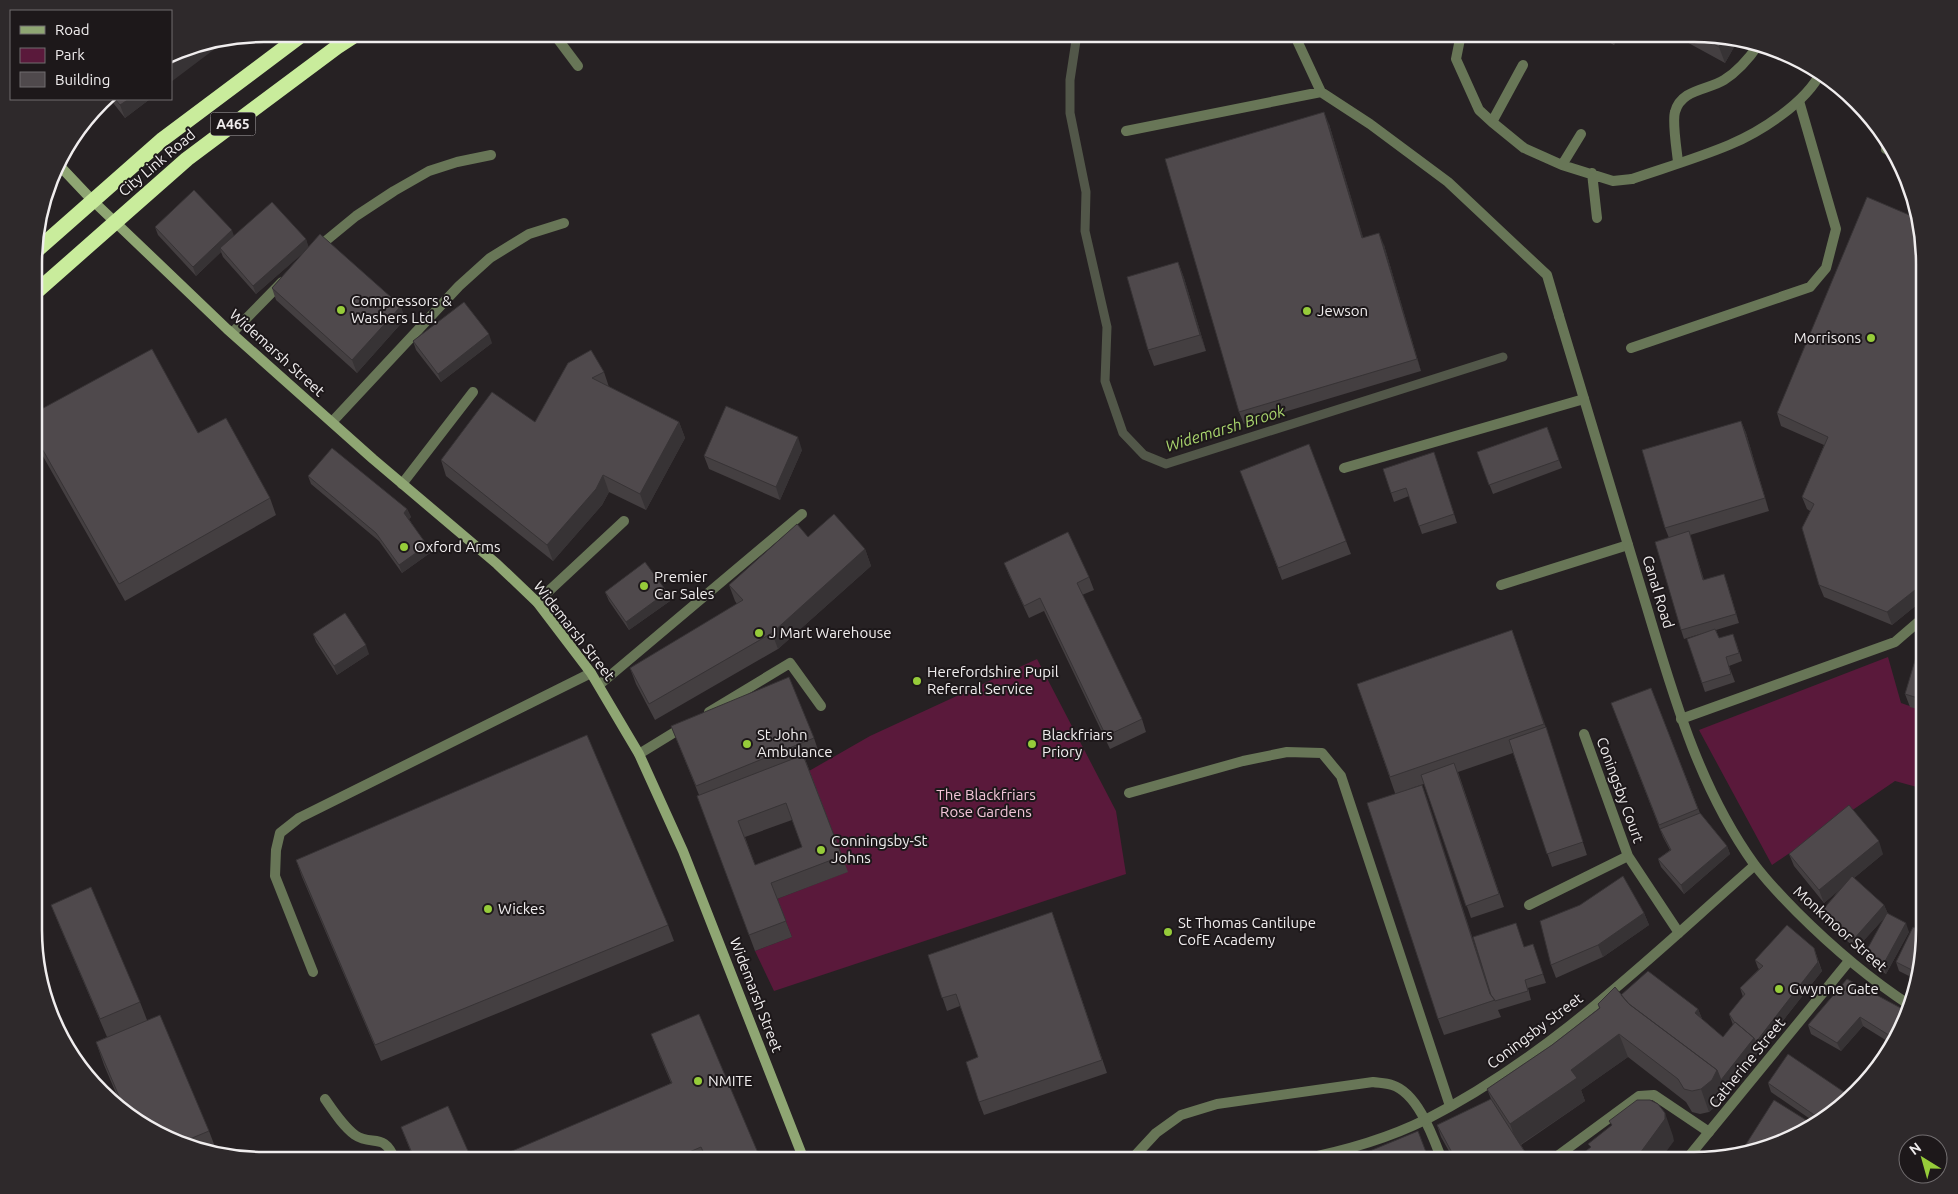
<svg xmlns="http://www.w3.org/2000/svg" width="1958" height="1194" viewBox="0 0 1958 1194" font-family="Ubuntu,sans-serif">
  <style>
    .green { fill: #5a193b }
    .lines { fill: none; stroke-linecap: round; stroke-linejoin: round }
    .stream { stroke: #525749; stroke-width: 9 }
    .lane { stroke: #687657; stroke-width: 10 }
    .street { stroke: #687657; stroke-width: 10 }
    .secondary { stroke: #8fa673; stroke-width: 10 }
    .highway { stroke: #c9ec9c; stroke-width: 15 }
    .wall { fill: #443f41; fill-rule: evenodd }
    .shaded-wall { fill: #373335 }
    .building { fill: #4f494c; stroke: #373335; fill-rule: evenodd }
    .poi-dot { fill: #96cc3a; stroke: #1d181a; stroke-width: 2 }
    .labels { text-anchor: middle; stroke-width: 4; stroke-linejoin: round; paint-order: stroke }
    .shield { fill: #1d181a; stroke: #b1adae; stroke-width: 1 }
    .shield-label { font-size: 14px; font-weight: bold; fill: #f0edee }
    .street-label { font-size: 15px; fill: #f0edee; stroke: #1d181a }
    .poi-label { font-size: 15px; fill: #f0edee; stroke: #1d181a; text-anchor: start }
    .park-label { font-size: 15px; fill: #f2c5d8; stroke: #1d181a }
    .water-label { font-size: 16px; font-style: italic; fill: #a9d56d; stroke: #1d181a }
    .rim { fill: none; stroke: #f0edee; stroke-width: 2.5 }
  </style>
  <rect width="100%" height="100%" fill="#262123"/>
  <!-- green -->
  <path class="green" d="M1888 657 1901 703 1924 711V789L1895 781 1772 865 1699 730Z
    M1037 659 1116 811 1126 874 774 991 755 951 792 937 777 899 847 872 809 771 870 736Z"/>
  <g class="lines">
    <!-- stream -->
    <path class="stream" d="M1077 34 1070 80V113L1086 192 1085 231 1107 327 1105 381 1123 433 1144 455 1166 464 1503 357"/>
    <!-- lane -->
    <path class="lane" d="M554 34 578 66
      M1294 34 1321 92 1370 124 1448 182 1547 275 1559 316
      M1461 34 1456 59 1479 110 1492 122 1524 148 1562 165 1613 181 1632 179
      M1492 122 1523 65
      M1126 131 1321 92
      M1888 143 1886 149 1894 153
      M1678 162C1677 151 1672 122 1675 112 1681 89 1708 90 1724 80 1737 72 1750 57 1759 44
      M1562 165 1581 134
      M1592 173 1597 218
      M317 248 356 216 394 191 429 171 457 162 491 155
      M232 333 282 282
      M1631 348 1810 287 1826 268 1836 229 1799 101
      M332 422 459 286 490 258 529 234 564 223
      M1344 468 1584 399
      M402 484 473 392
      M1501 585 1628 545
      M537 602 624 521
      M599 685 802 514
      M709 712 790 663 821 706
      M1681 719 1895 642 1924 617
      M639 754 683 727
      M1129 793 1243 761 1287 752 1322 753 1341 776 1450 1106
      M313 972 275 876 276 850 280 833 299 818 591 673
      M325 1099C334 1112 343 1126 355 1135 372 1147 384 1131 395 1160
      M1131 1160 1156 1133 1181 1115 1217 1104 1373 1082C1379 1083 1386 1083 1392 1085 1418 1093 1433 1137 1442 1160
      M1552 1160 1639 1096 1654 1095 1709 1132"/>
    <!-- street -->
    <path class="street" d="M1632 179C1664 168 1698 158 1729 145 1760 132 1806 103 1821 72
      M1559 316C1587 406 1614 497 1641 588 1670 683 1695 782 1754 864 1767 881 1782 897 1797 912 1833 948 1868 978 1911 1006
      M1584 734 1628 856 1679 933
      M1529 905 1628 856
      M1298 1160C1340 1152 1389 1138 1427 1119 1551 1056 1651 956 1755 865
      M1686 1160 1849 961"/>
    <!-- secondary -->
    <path class="secondary" d="M57 163 92 200 227 329 373 459 497 564 537 602 591 673 639 754 683 851 804 1160"/>
    <!-- highway -->
    <path class="highway" d="M36 251 163 139 303 34
      M36 292 187 159 337 47 357 34"/>
  </g>
  <!-- wall -->
  <path class="wall" d="M1593 34H1620L1614 45Z
    M1672 34H1694L1738 40 1725 63Z
    M110 99H150L125 118Z
    M1329 124 1363 238 1384 245 1421 371 1244 424 1239 412Z
    M155 227 234 236 306 239 308 247 405 319 357 373 276 300 272 288 306 250 256 294 223 257 221 252 196 276 158 235Z
    M1924 250V599L1892 625 1824 597 1819 585 1810 511 1807 509 1802 497 1824 445 1781 426 1777 413Z
    M1178 262 1184 278 1206 351 1154 366 1148 350Z
    M413 341 492 343 441 382 416 350Z
    M568 363 604 372 609 387 679 422 685 438 646 510 609 492 602 505 553 561 446 476 441 460 535 422Z
    M36 412 198 433 270 498 276 515 125 601 36 444Z
    M1741 421 1746 433 1769 511 1690 535 1704 580 1727 583 1739 623 1716 630 1719 638 1736 642 1742 661 1729 666 1735 682 1705 692 1687 639 1703 633 1684 639 1681 630 1669 538 1665 528Z
    M1547 427 1562 468 1493 494 1477 452Z
    M802 450 780 500 709 469 704 456Z
    M1437 461 1457 523 1422 534 1409 496 1394 502 1383 469Z
    M308 476 407 509 411 517 409 519 430 553 402 573 379 541 311 484Z
    M1245 483 1346 541 1351 554 1282 580Z
    M808 537 865 549 871 566 778 649 655 720 636 684 630 668 737 604 735 601 729 585Z
    M1004 563 1089 577 1094 590 1082 595 1142 719 1146 732 1110 749 1044 611 1029 618 1009 575Z
    M605 592 670 601 629 630 609 601Z
    M1512 630 1550 740 1587 855 1552 867 1513 753 1458 772 1504 907 1471 918 1424 784 1408 789 1422 785 1482 967 1533 944 1546 983 1528 988 1531 1000 1498 1010 1501 1017 1444 1035 1438 1019 1395 793 1357 684Z
    M313 634 369 654 337 675 316 642Z
    M1924 648V711L1910 707 1905 694Z
    M1651 688 1700 813 1727 846 1730 854 1684 894 1661 867 1658 859 1670 850 1663 837 1616 716Z
    M671 726 814 738 818 750 804 756 848 872 777 899 792 937 755 951 697 796 699 795ZM792 820 802 847 755 865 745 837Z
    M1789 854H1883L1854 878 1884 905 1888 914 1909 932 1886 974 1867 963 1864 955 1886 916 1856 949 1824 920 1821 912 1840 889 1824 903 1794 866Z
    M296 860 668 925 674 941 381 1061 302 877Z
    M51 905 140 1002 147 1020 209 1131 217 1152 190 1148 136 1122 121 1105 104 1065 96 1042 107 1037 60 927Z
    M1052 912 1107 1073 984 1115 979 1102 978 1057 960 1006 947 1011 928 955Z
    M1644 913 1649 925 1603 957 1556 978 1551 965Z
    M1923 932 1924 944 1917 980 1899 971 1896 962Z
    M1814 948 1822 971 1726 1093 1721 1102 1709 1112 1700 1114 1692 1112 1686 1102 1628 1057 1581 1090 1585 1101 1521 1145 1530 1160H1454L1441 1137 1437 1125 1491 1099 1487 1089 1552 1045 1599 1008 1598 1004 1621 995 1698 1009 1702 1019 1723 1037 1733 1025 1729 1014 1743 997 1740 988 1759 969 1758 968 1755 960Z
    M1847 979 1908 1012 1892 1044 1863 1026 1841 1051 1811 1034 1808 1025Z
    M651 1034 761 1160H507L671 1083 660 1057Z
    M1768 1083 1847 1094 1816 1123 1771 1092Z
    M401 1127 472 1160H414Z"/>
  <!-- shaded-wall -->
  <path class="shaded-wall" d="M1610 34H1620L1614 45Z
    M1724 38 1738 40 1725 63 1719 47Z
    M224 42 171 82V66L195 47Z
    M129 99H150L125 118 120 105Z
    M1324 112 1329 124 1367 250 1362 238Z
    M232 230 235 239 220 248 221 252 196 276 193 267Z
    M1379 233 1384 245 1421 371 1417 359Z
    M306 239 309 248 256 294 253 286Z
    M1178 262 1184 278 1206 351 1200 335Z
    M401 306 405 319 357 373 352 360Z
    M489 334 492 343 441 382 438 374Z
    M1741 421 1746 433 1769 511 1765 498Z
    M679 422 685 438 646 510 640 494Z
    M798 437 802 450 780 500 776 487Z
    M603 475 609 492 602 505 553 561 547 545Z
    M407 509 411 517 407 521 404 513Z
    M427 545 430 553 402 573 399 565Z
    M865 549 871 566 778 649 772 633Z
    M1724 574 1727 583 1739 623 1736 614Z
    M1924 583V599L1892 625 1887 612Z
    M667 592 670 601 629 630 626 622Z
    M1512 630 1550 740 1587 855 1546 727Z
    M366 645 369 654 337 675 334 666Z
    M1422 785 1428 801 1493 1001Z
    M1879 841 1883 854 1824 903 1819 890Z
    M1727 846 1730 854 1684 894 1681 885Z
    M1884 905 1888 914 1856 949 1853 940Z
    M1644 913 1649 925 1603 957 1598 945Z
    M1906 923 1909 932 1886 974 1883 965Z
    M1818 962 1822 971 1726 1093 1721 1102 1709 1112 1701 1089 1717 1070 1754 1038Z
    M1698 1009 1703 1021 1695 1013Z
    M1860 1017 1863 1026 1841 1051 1837 1043Z
    M1619 1034 1628 1057 1581 1090 1585 1101 1518 1146 1510 1124 1571 1070Z
    M1665 1113 1673 1136 1674 1141 1660 1160H1635Z"/>
  <!-- building -->
  <path class="building" d="M1696 34 1724 38 1719 47Z
    M195 47 171 66V54L176 51Z
    M115 99H129L120 105Z
    M1324 112 1362 238 1379 233 1417 359 1239 412 1165 159Z
    M194 190 232 230 193 267 155 227Z
    M1867 197 1914 217 1924 250V583L1887 612 1819 585 1802 528 1814 504 1802 497 1828 437 1777 413Z
    M272 202 306 239 253 286 220 248Z
    M320 234 401 306 352 360 272 288Z
    M1178 262 1200 335 1148 350 1127 277Z
    M464 302 489 334 438 374 413 341Z
    M152 349 198 433 226 418 270 498 119 584 36 438V412Z
    M591 350 604 372 592 378 679 422 640 494 603 475 596 489 547 545 441 460 492 392 535 422 568 363Z
    M726 406 798 437 776 487 704 456Z
    M1741 421 1765 498 1665 528 1642 450Z
    M1547 427 1559 460 1489 485 1477 452Z
    M1309 444 1346 541 1278 568 1240 471Z
    M332 448 407 509 404 513 427 545 399 565 376 533 308 476Z
    M1434 452 1454 514 1419 526 1406 488 1391 493 1383 469Z
    M834 514 865 549 772 633 649 704 630 668 743 600 729 585 797 524 808 537Z
    M1689 531 1703 580 1724 574 1736 614 1681 630 1655 542Z
    M1068 532 1089 577 1077 583 1142 719 1106 736 1040 598 1024 606 1004 563Z
    M645 562 667 592 626 622 605 592Z
    M345 613 366 645 334 666 313 634Z
    M1715 629 1719 638 1733 634 1739 653 1726 657 1731 674 1702 683 1687 639Z
    M1512 630 1544 724 1390 777 1357 684Z
    M1919 647 1924 648V700L1905 694Z
    M789 677 814 738 696 786 671 726Z
    M1651 688 1698 809 1659 825 1611 703Z
    M1546 727 1583 842 1547 854 1509 740Z
    M587 735 668 925 375 1045 296 860Z
    M803 755 842 856 771 883 786 921 749 935 697 796ZM786 803 802 847 755 865 738 821Z
    M1454 763 1499 894 1466 906 1421 775Z
    M1422 785 1490 994 1495 1000 1438 1019 1367 803Z
    M1849 805 1879 841 1819 890 1789 854Z
    M1700 813 1727 846 1681 885 1658 859 1671 850 1660 829Z
    M1623 876 1644 913 1598 945 1551 965 1540 921 1580 905Z
    M1852 876 1884 905 1853 940 1821 912Z
    M91 887 140 1002 100 1019 51 905Z
    M1052 912 1102 1060 979 1102 966 1062 978 1057 956 994 942 998 928 955Z
    M1887 913 1906 923 1883 965 1864 955Z
    M1516 923 1524 947 1533 944 1543 974 1525 980 1528 991 1495 1001 1491 995 1473 937Z
    M1787 925 1814 948 1818 962 1756 1042 1754 1038 1735 1022V1023L1729 1014 1745 994 1740 988 1763 966 1755 960Z
    M1913 927 1923 932 1924 931V944L1918 973 1896 962Z
    M1648 971 1698 1009 1695 1013 1723 1037 1735 1022 1754 1038 1721 1080 1717 1070 1629 1004 1621 995Z
    M1847 979 1908 1012 1895 1039 1860 1017 1837 1043 1808 1025Z
    M1615 987 1629 1004 1717 1070 1712 1080 1701 1089 1692 1091 1684 1089 1678 1079 1619 1034 1571 1070 1577 1078 1510 1124 1487 1089 1552 1045 1600 1008 1598 1004Z
    M699 1014 761 1160H707L701 1147 671 1160H507L505 1154 672 1083 651 1034Z
    M160 1015 209 1131 180 1143 136 1122 124 1108 96 1042Z
    M1788 1054 1847 1094 1820 1119 1768 1083Z
    M1491 1099 1530 1160H1497L1492 1153 1480 1160H1456L1437 1125Z
    M1637 1100H1650L1658 1104 1665 1113V1119L1635 1160H1574L1591 1147 1588 1144 1612 1125 1609 1121Z
    M1774 1100 1814 1125 1809 1129 1743 1149Z
    M448 1106 472 1160H415L401 1127Z
    M1418 1131 1429 1160H1348Z"/>
  <!-- markers -->
  <g class="poi-dot">
    <circle cx="341" cy="310" r="5"/>
    <circle cx="1307" cy="311" r="5"/>
    <circle cx="1871" cy="338" r="5"/>
    <circle cx="404" cy="547" r="5"/>
    <circle cx="644" cy="586" r="5"/>
    <circle cx="759" cy="633" r="5"/>
    <circle cx="917" cy="681" r="5"/>
    <circle cx="747" cy="744" r="5"/>
    <circle cx="1032" cy="744" r="5"/>
    <circle cx="821" cy="850" r="5"/>
    <circle cx="488" cy="909" r="5"/>
    <circle cx="1168" cy="932" r="5"/>
    <circle cx="1779" cy="989" r="5"/>
    <circle cx="698" cy="1081" r="5"/>
  </g>
  <g class="labels">
    <!-- shield labels -->
    <rect class="shield" x="210.5" y="112.5" width="45" height="23" rx="4"/>
    <g class="shield-label">
      <text x="233" y="129">A465</text>
    </g>
    <!-- street labels -->
    <g class="street-label">
      <text transform="translate(157 163) rotate(-40)" y="5">City Link Road</text>
      <text transform="translate(277 353) rotate(42)" y="5">Widemarsh Street</text>
      <text transform="translate(1658 592) rotate(73)" y="5">Canal Road</text>
      <text transform="translate(574 631) rotate(52)" y="5">Widemarsh Street</text>
      <text transform="translate(1620 790) rotate(70)" y="5">Coningsby Court</text>
      <text transform="translate(1840 929) rotate(42)" y="5">Monkmoor Street</text>
      <text transform="translate(756 995) rotate(69)" y="5">Widemarsh Street</text>
      <text transform="translate(1535 1031) rotate(-37)" y="5">Coningsby Street</text>
      <text transform="translate(1747 1063) rotate(-51)" y="5">Catherine Street</text>
    </g>
    <!-- poi labels -->
    <g class="poi-label">
      <text x="351" y="306">Compressors &amp;<tspan x="351" dy="17">Washers Ltd.</tspan></text>
      <text x="1317" y="316">Jewson</text>
      <text x="1861" y="343" text-anchor="end">Morrisons</text>
      <text x="414" y="552">Oxford Arms</text>
      <text x="654" y="582">Premier<tspan x="654" dy="17">Car Sales</tspan></text>
      <text x="769" y="638">J Mart Warehouse</text>
      <text x="927" y="677">Herefordshire Pupil<tspan x="927" dy="17">Referral Service</tspan></text>
      <text x="757" y="740">St John<tspan x="757" dy="17">Ambulance</tspan></text>
      <text x="1042" y="740">Blackfriars<tspan x="1042" dy="17">Priory</tspan></text>
      <text x="831" y="846">Conningsby-St<tspan x="831" dy="17">Johns</tspan></text>
      <text x="498" y="914">Wickes</text>
      <text x="1178" y="928">St Thomas Cantilupe<tspan x="1178" dy="17">CofE Academy</tspan></text>
      <text x="1789" y="994">Gwynne Gate</text>
      <text x="708" y="1086">NMITE</text>
    </g>
    <!-- park labels -->
    <g class="park-label">
      <text x="986" y="800">The Blackfriars<tspan x="986" dy="17">Rose Gardens</tspan></text>
    </g>
    <!-- water labels -->
    <g class="water-label">
      <text transform="translate(1225 428) rotate(-17)" y="6">Widemarsh Brook</text>
    </g>
  </g>
  <!-- crop -->
  <path d="M0 0H1958V1194H0ZM264 42H1694A222 222 0 0 1 1916 264V930A222 222 0 0 1 1694 1152H264A222 222 0 0 1 42 930V264A222 222 0 0 1 264 42Z" fill="#2e292b" fill-rule="evenodd"/>
  <path class="rim" d="M264 42H1694A222 222 0 0 1 1916 264V930A222 222 0 0 1 1694 1152H264A222 222 0 0 1 42 930V264A222 222 0 0 1 264 42Z"/>
  <!-- legend -->
  <rect x="10" y="10" width="162" height="90" fill="#1d181a" stroke="#716d6f"/>
  <rect x="20" y="26" width="25" height="8" fill="#8fa673" stroke="#716d6f"/>
  <text x="55" y="35" font-size="15" fill="#f0edee">Road</text>
  <rect x="20" y="48" width="25" height="15" fill="#5a193b" stroke="#716d6f"/>
  <text x="55" y="60" font-size="15" fill="#f0edee">Park</text>
  <rect x="20" y="72" width="25" height="15" fill="#4f494c" stroke="#716d6f"/>
  <text x="55" y="85" font-size="15" fill="#f0edee">Building</text>
  <!-- north arrow -->
  <g transform="translate(1923 1159) rotate(323)"><circle r="24" fill="#1d181a" stroke="#716d6f"/>
  <path d="M0-4L9 19L0 12L-9 19Z" fill="#96cc3a"/>
  <text y="-8" font-size="14" font-weight="bold" text-anchor="middle" fill="#f0edee">N</text>
  </g>
</svg>
